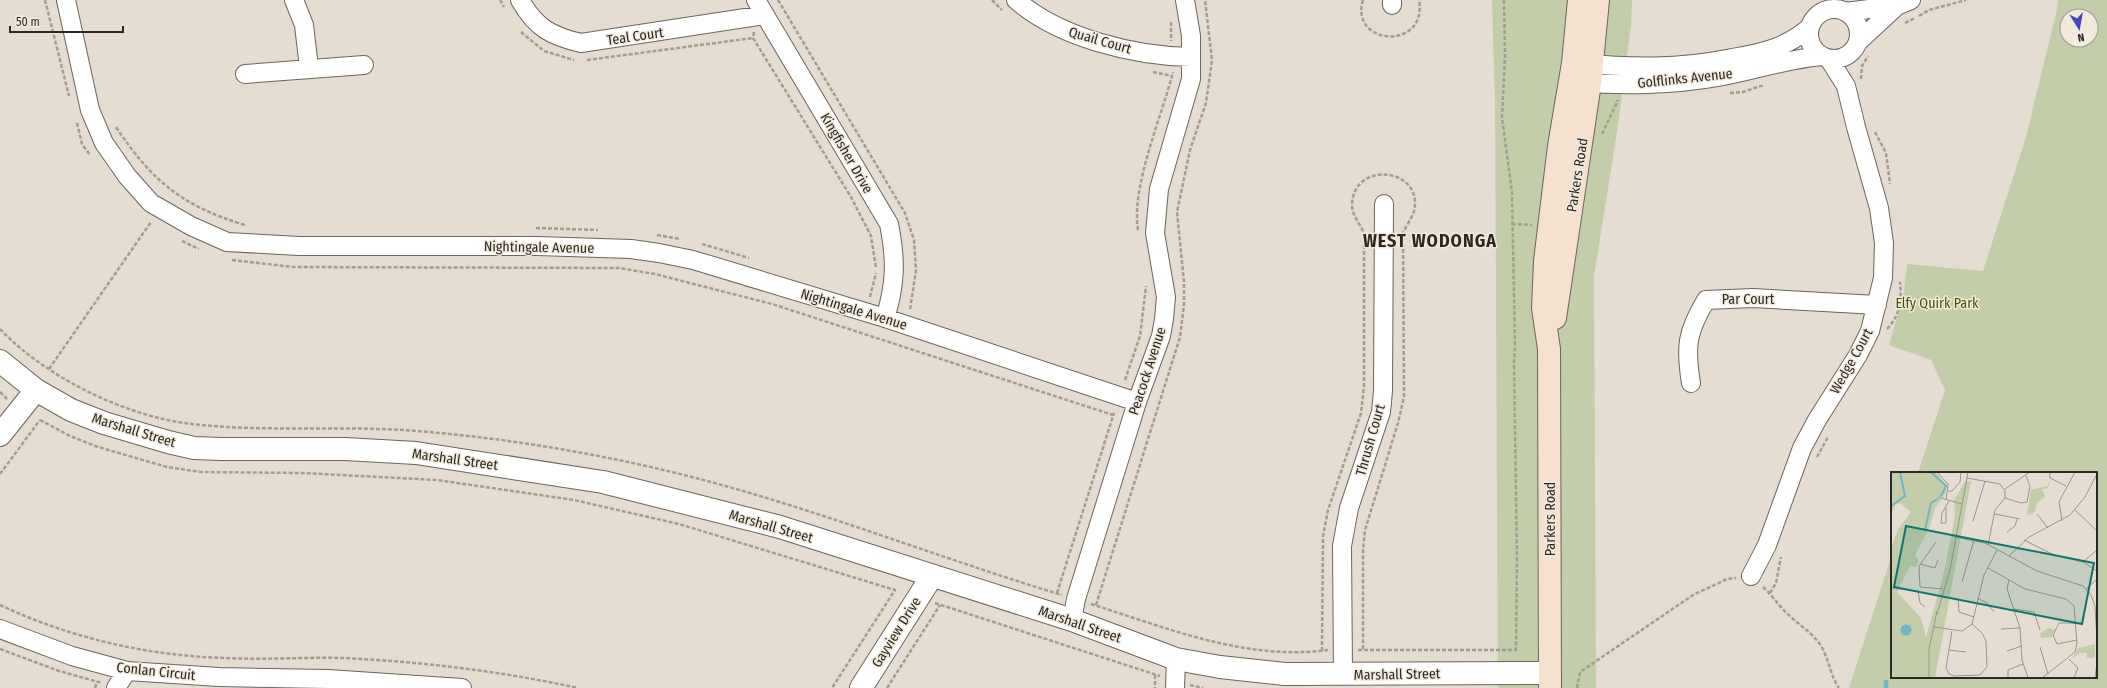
<svg xmlns="http://www.w3.org/2000/svg" width="2107" height="688" viewBox="0 0 2107 688" font-family="'Fira Sans Condensed',sans-serif">
  <style>
    .green { fill: #c3cdaa; fill-rule: evenodd }
    .lines { fill: none; stroke-linecap: round; stroke-linejoin: round }
    .stream { stroke: #73b4c7; stroke-width: 4.5 }
    .minor-casing { stroke: #6d655b; stroke-width: 20 }
    .tertiary-casing { stroke: #6d655b; stroke-width: 24 }
    .secondary-casing { stroke: #6d655b; stroke-width: 24 }
    .path { stroke: #a49d94; stroke-width: 2.5; stroke-dasharray: 4 2; stroke-linecap: butt }
    .minor { stroke: #fff; stroke-width: 18 }
    .tertiary { stroke: #fff; stroke-width: 22 }
    .secondary { stroke: #f6e0ce; stroke-width: 22 }
    .labels { text-anchor: middle; stroke-width: 3; stroke-linejoin: round; paint-order: stroke }
    .street-label { font-size: 14px; fill: #2c2824; stroke: #f3eade }
    .park-label { font-size: 14px; fill: #465600; stroke: #f3eade }
    .district-label { font-size: 18px; font-weight: bold; letter-spacing: 1px; fill: #2c2824; stroke: #f3eade }
    .inset-river { fill: none; stroke: #73b4c7; stroke-width: 2 }
    .inset-road { fill: none; stroke: #9b958c; stroke-width: 1 }
    .view { fill: #0f766e; fill-opacity: 0.15; stroke: #0f766e; stroke-width: 2 }
    .inset-edge { fill: none; stroke: #2c2824; stroke-width: 2 }
  </style>
  <rect width="100%" height="100%" fill="#e5ddd1"/>
  <!-- green -->
  <path class="green" d="M1492 0H1632L1631 25 1617 132 1594 276 1596 688H1498L1495 104Z
    M2058 0H2107V688H1849L1892 554V677H2096V473H1918L1945 390 1931 360 1889 345 1904 292 1907 264 1983 271 2026 137 2057 9ZM2067 16H2091V40H2067Z"/>
  <g class="lines">
    <!-- stream -->
    <path class="stream" d="M1886 688V682"/>
    <!-- minor casing -->
    <g class="minor-casing">
      <path id="minor" d="M66 0 90 110 104 143 127 176 151 203 191 226 227 242 299 246H537L631 249 659 253 693 260 885 318 1137 402
        M294 0 304 25 309 68
        M520 0C536 28 551 36 581 43L765 15
        M756 0 889 224C896 259 896 284 885 318
        M1016 0C1060 38 1134 56 1191 57
        M1392 0V5
        M1809 34a25 25 0 1 1 50 0a25 25 0 1 1-50 0Z
        M1846 12 1899 5 1911 0
        M1858 42 1898 5
        M1578 63C1634 68 1677 69 1732 58 1762 53 1788 47 1810 27
        M245 74 364 65
        M1578 82C1622 86 1674 85 1718 77 1753 71 1786 59 1822 56
        M1691 383C1685 346 1687 332 1706 300L1753 298 1877 305
        M1751 576 1767 545 1802 448 1817 420 1858 355 1870 331 1883 278 1884 243 1879 208 1856 127 1846 86 1829 59
        M1072 620 1076 599 1137 402 1161 336 1164 319 1166 297 1155 233 1159 189 1191 79V36L1185 0
        M0 629 72 656 127 671 219 677 328 679 462 688
        M1343 675 1342 546 1349 508 1381 412 1383 391 1384 204
        M116 688 127 671
        M1175 688 1176 659"/>
    </g>
    <!-- tertiary casing -->
    <g class="tertiary-casing">
      <path id="tertiary" d="M0 361 36 390 71 410 104 423 168 442 194 448 222 449H345L416 453 603 482 780 527 1072 620 1176 659 1220 667 1285 674 1550 673
        M0 435 36 390
        M861 688 932 576"/>
    </g>
    <!-- secondary casing -->
    <g class="secondary-casing">
      <path id="secondary" d="M1555 318 1590 83 1598 0
        M1550 688 1549 349 1543 308 1545 261 1559 146 1573 63 1579 0"/>
    </g>
    <!-- path -->
    <path class="path" d="M45 0 69 96
      M500 0 504 7
      M778 0 905 213 914 240 916 270 910 310
      M992 0 1002 10
      M1363 0C1349 46 1428 51 1419 0
      M1504 0 1505 55 1502 117 1512 193 1515 347 1514 363 1517 560 1516 651
      M1919 16 1929 10 1966 0
      M1171 22V41
      M1905 23 1915 18
      M521 32 544 51 574 60
      M754 32 753 38 851 197 871 236 876 268
      M587 60 753 38
      M1153 72 1172 76
      M1861 79 1862 66 1868 56
      M1730 93 1743 92 1764 85
      M77 123 82 144 90 155
      M116 127C152 181 182 206 245 225
      M1875 132 1886 153 1890 184
      M1602 134 1618 100
      M1512 224 1532 225
      M536 228 598 230
      M1138 230C1131 186 1162 116 1173 72
      M657 235 680 239
      M182 241 199 249
      M702 244 749 258
      M232 260 293 267 619 268 655 274 772 304 1113 415
      M870 297 876 273
      M0 329C45 377 127 417 192 424 262 432 333 426 404 430 486 436 566 448 646 466 787 497 923 553 1062 595
      M1887 329C1900 316 1902 299 1900 282
      M49 369 151 222
      M1125 380 1140 336 1146 286
      M0 392 7 399
      M40 420 70 436 98 447 167 467 201 472 303 473 437 480 574 500 679 524 895 590 832 688
      M1817 457 1828 437
      M0 474 40 420
      M1763 587C1773 596 1780 608 1790 616 1800 626 1813 633 1821 646 1829 659 1830 675 1839 688
      M1057 593 1114 413
      M1770 593 1776 583 1781 557
      M935 603 1160 676
      M1091 604C1167 628 1246 661 1328 650
      M0 605C70 638 148 656 226 658 265 660 304 657 344 658 423 662 500 671 578 688
      M1096 605 1180 337 1184 305V282L1177 212 1190 150 1206 103 1212 60 1205 0
      M0 649 59 671 102 683
      M1358 650H1516
      M1322 651 1323 536 1328 510 1361 413 1364 386V234C1361 224 1351 215 1352 203 1356 159 1424 169 1414 211 1412 218 1406 226 1403 233L1404 397 1398 423 1365 530 1363 549V650
      M1155 675V688
      M1190 685 1203 688
      M95 688 97 682
      M887 688 940 605
      M1577 688 1580 672 1693 595 1727 579 1736 578"/>
    <!-- minor -->
    <use href="#minor" class="minor"/>
    <!-- tertiary -->
    <use href="#tertiary" class="tertiary"/>
    <!-- secondary -->
    <use href="#secondary" class="secondary"/>
  </g>
  <g class="labels">
    <!-- street labels -->
    <g class="street-label">
      <text transform="translate(635 36) rotate(-8)" y="5">Teal Court</text>
      <text transform="translate(1100 40) rotate(16)" y="5">Quail Court</text>
      <text transform="translate(1685 78) rotate(-6)" y="5">Golflinks Avenue</text>
      <text transform="translate(847 153) rotate(60)" y="5">Kingfisher Drive</text>
      <text transform="translate(1577 175) rotate(-81)" y="5">Parkers Road</text>
      <text transform="translate(539 247) rotate(1)" y="5">Nightingale Avenue</text>
      <text x="1748" y="304">Par Court</text>
      <text transform="translate(854 309) rotate(17)" y="5">Nightingale Avenue</text>
      <text transform="translate(1851 361) rotate(-61)" y="5">Wedge Court</text>
      <text transform="translate(1147 371) rotate(-72)" y="5">Peacock Avenue</text>
      <text transform="translate(134 430) rotate(17)" y="5">Marshall Street</text>
      <text transform="translate(1370 440) rotate(-74)" y="5">Thrush Court</text>
      <text transform="translate(455 459) rotate(8)" y="5">Marshall Street</text>
      <text transform="translate(1550 519) rotate(-90)" y="5">Parkers Road</text>
      <text transform="translate(771 526) rotate(16)" y="5">Marshall Street</text>
      <text transform="translate(1080 624) rotate(19)" y="5">Marshall Street</text>
      <text transform="translate(896 632) rotate(-58)" y="5">Gayview Drive</text>
      <text transform="translate(156 671) rotate(6)" y="5">Conlan Circuit</text>
      <text transform="translate(1397 674) rotate(-1)" y="5">Marshall Street</text>
    </g>
    <!-- park labels -->
    <g class="park-label">
      <text x="1937" y="308">Elfy Quirk Park</text>
    </g>
    <!-- district labels -->
    <g class="district-label">
      <text x="1430" y="247">WEST WODONGA</text>
    </g>
  </g>
  <!-- overview -->
  <g transform="translate(1891 472)">
    <rect width="206" height="206" fill="#e5ddd1"/>
    <path d="M0 0H44L56 13 54 22 44 37 38 57 24 83 28 88 25 95 19 94 6 120 30 146 35 165 53 100 64 44 63 28 74 10 80 9 44 206H1L0 203V77L7 57 20 40 9 31 5 32 0 41ZM159 8 157 16 151 17 154 25 146 31 143 41 136 43 140 18 156 14ZM158 156 163 158 161 165 150 166 149 161ZM204 172V186H196V181H189L181 187 187 176Z" fill="#c3cdaa"/>
    <path d="M9.5 158a5.5 5.5 0 1 1 11 0a5.5 5.5 0 1 1-11 0Z" fill="#73b4c7"/>
    <path class="inset-river" d="M40 0 55 14 50 24M0 34 14 24 9 0M34 58 40 31 47 27"/>
    <path class="inset-road" d="M46 0 57 12 55 28M159 0V6L175 14M76 6 109 12 114 19V26L104 38 97 73M114 17 139 0M57 19H61L69 10 70 0M47 25 71 32M114 26 130 31 136 30 139 14 135 4M55 36V51H50L51 41 58 29M184 38 206 59M104 42 129 47M146 42 157 56M82 49 94 9M171 49 168 30 184 0M116 60 124 54 126 47M64 65 94 71 146 99 192 114 200 123 204 134 206 170M133 68 163 83 192 90 206 99M118 84 138 65 179 43 194 25 206 2M192 90 206 78M29 92 44 96 47 88M97 96 134 117 175 127 183 134 186 171 184 180 151 206M118 108 116 117 129 156 131 188 137 206M71 110 83 68M29 115 28 94 45 70M29 115 52 117M0 116 26 119M195 117 206 107M27 119 29 131 34 135M86 126 96 131 103 140M67 127 68 140 83 145M123 137 143 140 149 158M46 142 59 98 77 0M185 151H168L162 163 166 172 186 168M43 155 71 159 81 152 93 103 106 78M110 157 129 156M61 159 55 196 58 202 63 204 89 203 96 195 95 169 91 161 81 152M149 175 157 202M58 178 75 180M116 179 131 174M178 187 187 196 183 206M38 206V177L46 139M117 206V198L132 192M204 206 206 190"/>
    <path class="view" d="M15 54 203 91 191 152 3 115Z"/>
    <rect width="206" height="206" class="inset-edge"/>
  </g>
  <!-- north arrow -->
  <g transform="translate(2079 28) rotate(169)"><circle r="19" fill="#f3eade" stroke="#a39c94"/>
  <path d="M0-3L7 15L0 10L-7 15Z" fill="#4546bb"/>
  <text y="-6" font-size="11" font-weight="bold" text-anchor="middle" fill="#2c2824">N</text>
  </g>
  <!-- scale -->
  <path d="M10 26v6h113v-6" fill="none" stroke="#2c2824" stroke-width="2"/>
  <text x="16" y="26" font-size="12" fill="#2c2824" stroke="#f3eade" stroke-width="3" paint-order="stroke">50 m</text>
</svg>
